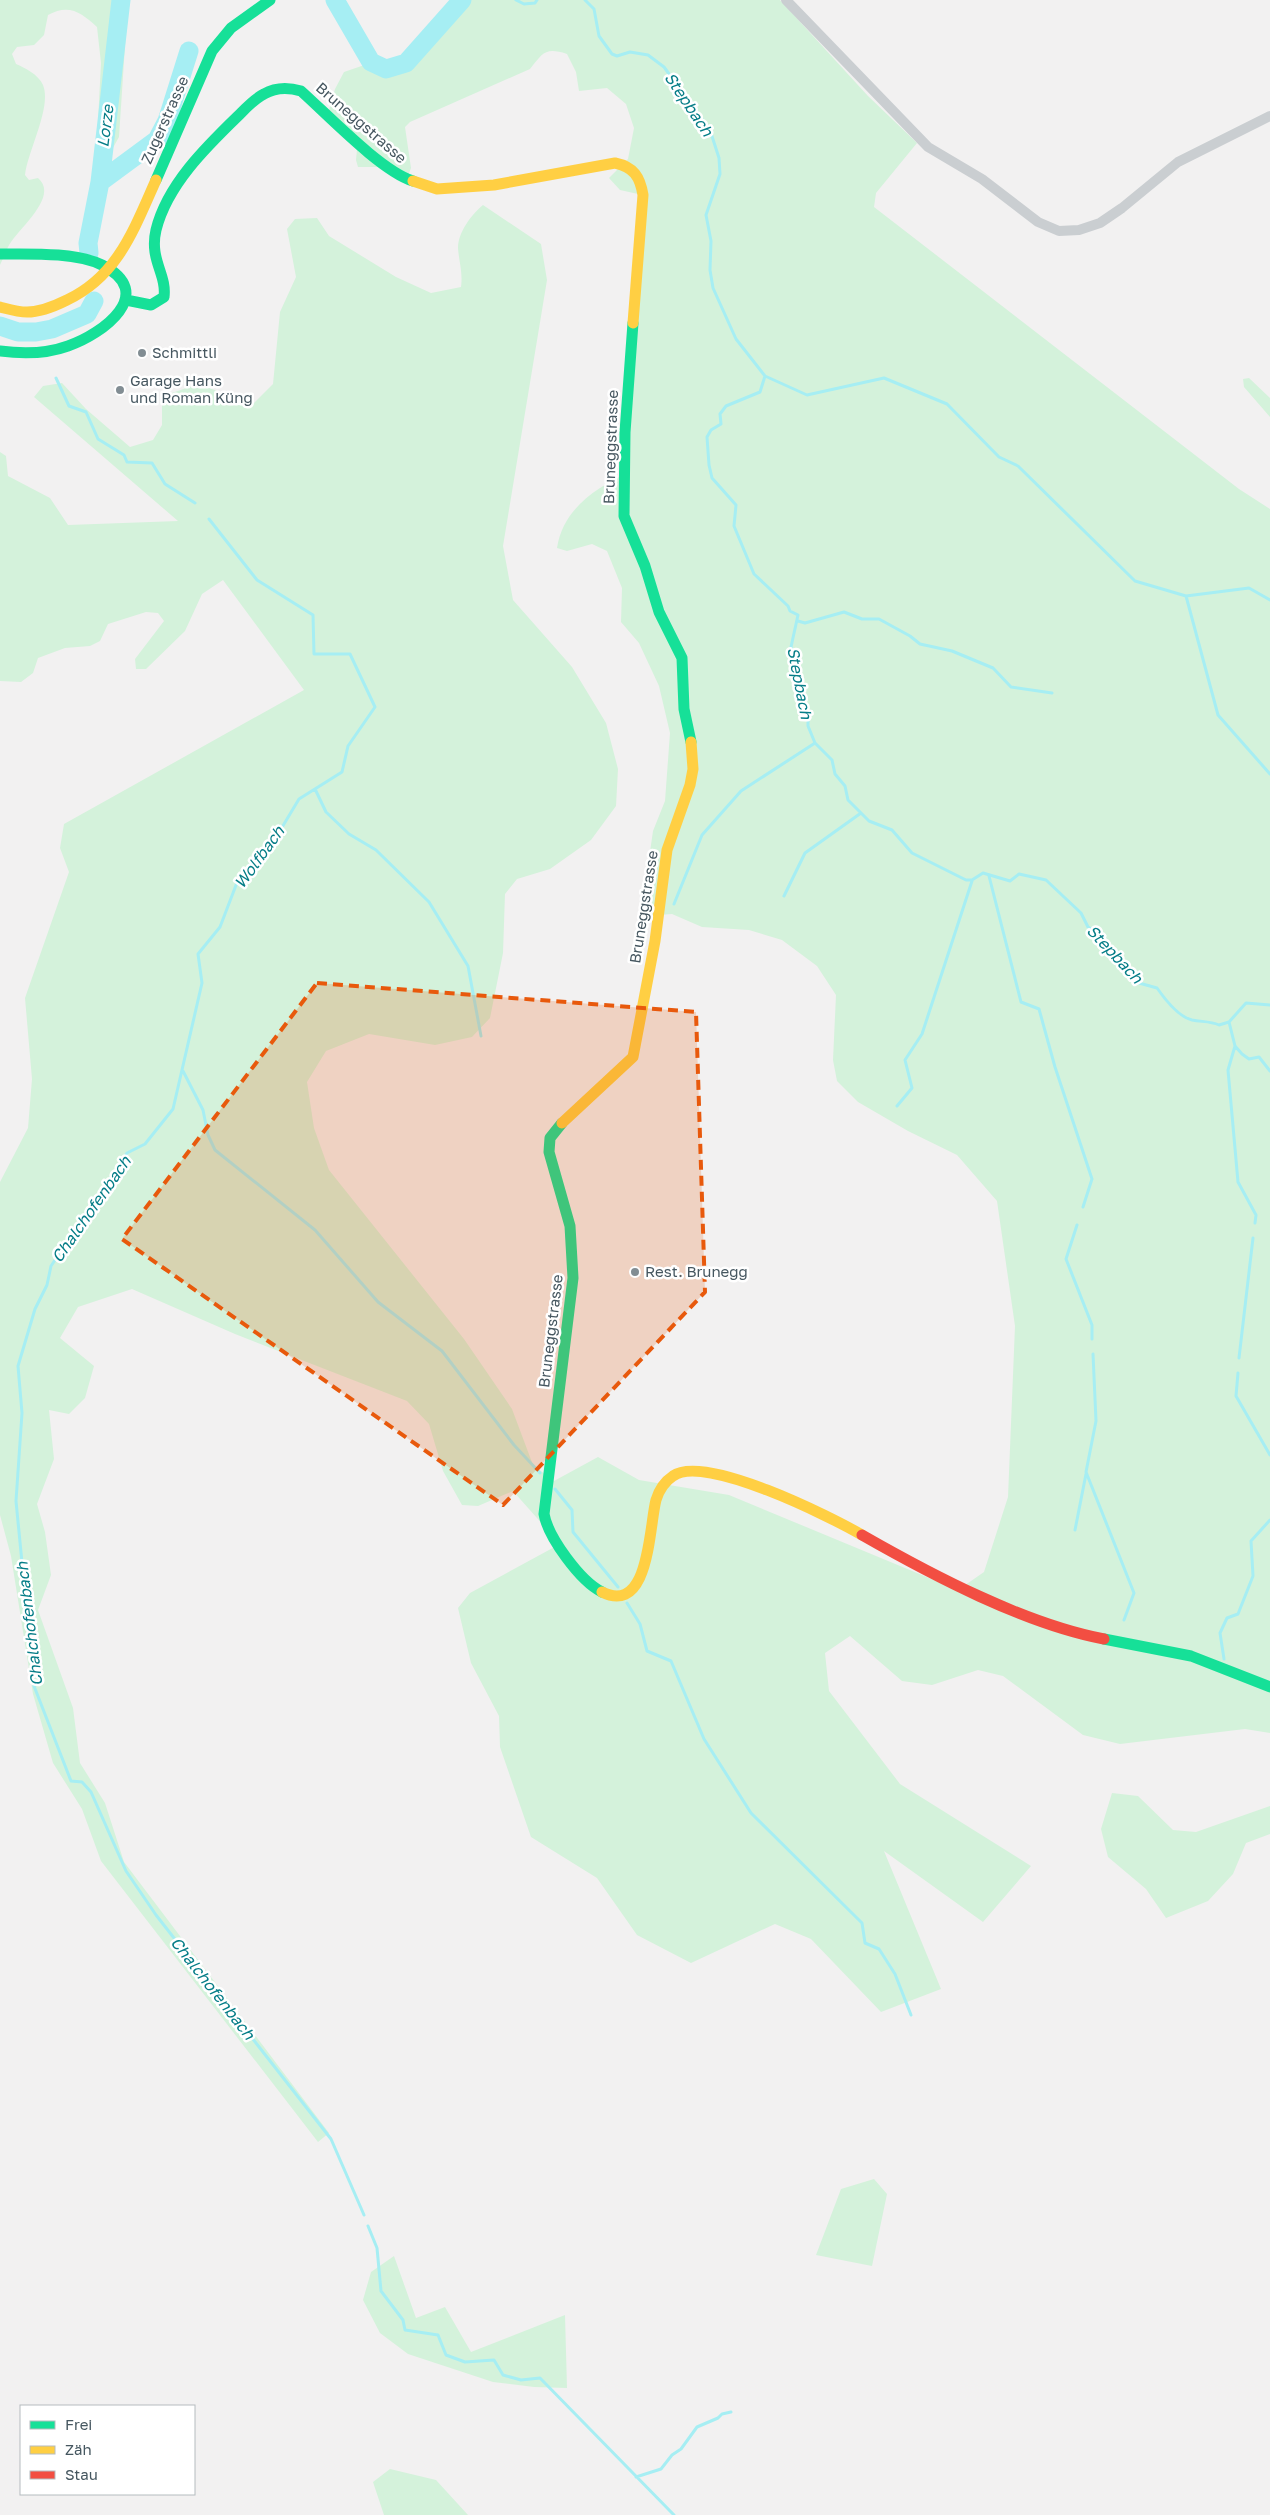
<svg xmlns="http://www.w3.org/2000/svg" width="1270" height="2515" viewBox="0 0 1270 2515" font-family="'Golos Text',sans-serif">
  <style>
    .green { fill: #d4f2db }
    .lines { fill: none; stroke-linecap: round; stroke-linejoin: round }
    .stream { stroke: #a6eef3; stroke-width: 3 }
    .river { stroke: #a6eef3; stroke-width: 19 }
    .street { stroke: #caced1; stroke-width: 10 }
    .fast { stroke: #16e098; stroke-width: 11 }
    .slow { stroke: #ffcf43; stroke-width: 11 }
    .jam { stroke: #f24e42; stroke-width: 11 }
    .marked { fill: #e8590c; fill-opacity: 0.2; stroke: #e8590c; stroke-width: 4; stroke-dasharray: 10 6; stroke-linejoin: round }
    .poi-dot { fill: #828d93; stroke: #fff; stroke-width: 2 }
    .labels { text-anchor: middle; stroke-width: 5; stroke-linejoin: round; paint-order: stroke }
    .street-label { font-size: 15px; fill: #465760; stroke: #fff }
    .poi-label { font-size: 15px; fill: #465760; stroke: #fff; text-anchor: start }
    .water-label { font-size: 16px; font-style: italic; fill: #057d87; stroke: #fff }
  </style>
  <rect width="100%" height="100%" fill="#f2f1f1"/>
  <!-- green -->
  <path class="green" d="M0 0H128L119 137 95 180 101 63 97 27C82 13 69 3 48 15L44 35 34 45 17 47 12 54 16 64C25 68 38 74 43 85 52 107 28 150 25 175L29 180 38 178C60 197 17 229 8 247 5 253 3 259 0 265Z
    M465 0H780L868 96 917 143 876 193 874 207 1239 489 1270 509V1733L1245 1729 1120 1744 1083 1735 1003 1676 978 1670 932 1685 902 1681 850 1636 825 1653 829 1691 900 1784 1031 1866 983 1922 884 1851 941 1989 881 2012 811 1939 775 1924 691 1963 637 1935 597 1878 531 1837 500 1747 499 1716 471 1663 458 1608 470 1593 560 1544 513 1491 478 1506 462 1505 443 1471 429 1424 407 1401 235 1334 132 1289 78 1307 60 1338 94 1366 85 1398 69 1414 49 1410 54 1459 37 1504 45 1532 51 1575 38 1610 73 1708 80 1763 105 1803 124 1862 329 2133 318 2142 101 1861 82 1809 53 1763 33 1694 11 1556 0 1515V1182L28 1128 32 1079 25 998 69 872 60 848 64 824 304 690 223 580 202 594 185 631 146 669H136L135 659 164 621 158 613 146 612 108 624 100 641 90 646 65 648 38 658 33 673 21 682 0 681V452L6 456 8 476 50 498 68 525 178 521 34 397 43 386 62 383 86 409 130 447 153 440 162 425V405L169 394 198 384 253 404 273 384 280 312 296 277 287 229 295 219 317 218 329 236 396 277 431 293 461 287C463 273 459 262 458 248 458 232 472 214 483 205L541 244 547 280 503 546 513 600 572 667 606 723 618 769 616 806 591 840 550 869 517 879 505 894 503 953 490 1018 472 1037 435 1045 369 1034 326 1051 307 1082 314 1128 329 1170 464 1339 512 1409 533 1465 554 1481 598 1457 639 1480 729 1495 958 1590 984 1572 1008 1497 1015 1326 997 1201 957 1155 908 1131 858 1102 837 1081 833 1060 836 995 817 966 782 940 749 930 702 927 672 914 646 916 642 908 653 831 665 801 670 733 659 686 639 643 621 622 622 588 607 551 592 544 567 551 557 548C563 509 596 487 630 472L629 410 647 196 620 190 609 178 628 159 634 128 626 104 607 88 579 91 576 72 567 54C545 47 543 53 530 69L410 122 405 127 411 168 408 176 389 167H358L356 160 358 139 329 110 335 89 344 72 379 60 395 59 411 52Z
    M1249 378 1270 398V417L1244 387 1243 379Z
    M1112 1793 1138 1796 1173 1830 1196 1832 1270 1806V1834L1246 1843 1233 1874 1208 1901 1166 1918 1146 1889 1108 1857 1101 1829Z
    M874 2179 887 2194 872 2266 816 2255 841 2189Z
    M394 2256 416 2318 445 2307 471 2352 565 2315 567 2388 534 2387 493 2382 408 2354 380 2333 363 2300 371 2272Z
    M390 2469 436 2480 468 2515H384L373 2482Z"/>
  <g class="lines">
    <!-- stream -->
    <path class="stream" d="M516 0 524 4 535 3 537 0
      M585 0 594 9 599 36 612 54 617 56 630 52 648 55 664 67 710 130 719 158 720 174 706 215 711 241 710 270 713 288 736 339 765 376 760 392 726 406 720 414 721 424 711 430 707 437 709 465 712 478 736 505 734 526 754 574 788 606 790 611 798 615 791 647C797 658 794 668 802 678L801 698 808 714V726L815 743 832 760 835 774 845 786 848 800 869 821 892 830 912 853 966 880H972L983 873 1010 881 1019 874 1046 880 1081 913 1088 927 1097 932 1101 941 1113 948 1118 960 1139 983 1157 988C1164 998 1179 1017 1192 1020 1202 1022 1210 1021 1219 1025L1229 1022 1246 1003 1270 1005
      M765 376 807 395 884 378 947 404 999 457 1018 466 1135 581 1186 596 1249 588 1270 600
      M56 378 69 406 86 412 98 439 124 455 127 462 152 463 165 484 195 503
      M209 519 257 580 313 615 314 654H350L375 707 348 746 342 772 299 799 272 844 238 880 220 927 198 954 202 983 173 1109 145 1144 127 1153 51 1266 47 1285 35 1309 18 1366 22 1413 16 1501 34 1686 71 1781 82 1782 91 1792 126 1871 156 1915 331 2139 364 2215
      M1186 596 1218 715 1270 774
      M798 621 805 623 844 612 862 619H879L910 636 920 644 952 651 993 668 1011 687 1052 693
      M315 789 326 812 349 834 376 850 429 902 468 966 481 1036
      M989 876 1021 1002 1039 1009 1055 1067 1092 1179 1083 1207
      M784 896 805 853 861 813
      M674 904 702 835 741 791 815 743
      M1229 1022 1235 1046 1228 1070 1238 1182 1256 1215 1255 1223
      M1235 1046 1242 1054 1249 1059 1259 1057 1270 1071
      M183 1071 203 1110 208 1135 215 1150 315 1230 378 1302 442 1351 514 1445 540 1473
      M897 1106 912 1088 905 1060 922 1034 972 881
      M1077 1225 1066 1259 1092 1325V1339
      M1093 1354 1096 1421 1086 1472 1134 1593 1124 1620
      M1239 1358 1253 1238
      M1238 1373 1236 1396 1270 1455
      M555 1489 572 1510 573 1532 618 1587
      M1075 1530 1086 1474
      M627 1603 640 1624 647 1651 671 1661 704 1739 751 1813 862 1923 865 1943 879 1949 895 1974 911 2015
      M1224 1659 1220 1633 1227 1618 1238 1614 1253 1576 1251 1541 1270 1520
      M368 2226 377 2248 381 2291 403 2320 405 2330 438 2335 446 2355 465 2362 494 2360 503 2375 521 2380 540 2378 674 2515
      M636 2477 661 2469 672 2455 681 2449 697 2427 718 2418 722 2414 731 2412"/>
    <!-- river -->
    <path class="river" d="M335 0 371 62 386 69 406 63 462 0
      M100 182 157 140 167 121 189 51
      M89 253 88 243 100 182 121 0
      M0 326 18 332H36L52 329 87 314 94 301"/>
    <!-- street -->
    <path class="street" d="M786 0 928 147 982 179 1038 222 1059 231 1079 230 1100 223 1122 208 1178 162 1270 116"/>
    <!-- fast -->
    <path class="fast" d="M156 180 212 51 231 28 270 0
      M0 254C29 254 76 252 102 265 158 293 103 334 68 346 46 354 22 354 0 351
      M126 300 151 305 164 297C167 274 149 260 156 230 167 185 206 147 238 116 246 108 254 99 264 94 276 87 288 87 301 91 328 115 381 171 413 181
      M633 323 625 432 624 516 645 566 659 612 682 658 684 709 691 742
      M562 1123 550 1138 549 1152 570 1226 573 1278 544 1514C548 1537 580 1581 602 1592
      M1104 1639 1191 1656 1270 1687"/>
    <!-- slow -->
    <path class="slow" d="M413 181 437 189 494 185 615 163C634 167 640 177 643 195L633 323
      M0 307C8 309 18 312 27 312 40 312 55 306 67 300 118 276 134 229 156 180
      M562 1123 633 1057 655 941 667 850 690 785 693 769 691 742
      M602 1592C650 1616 649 1526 656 1500 659 1490 664 1482 673 1476 704 1453 831 1517 862 1535"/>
    <!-- jam -->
    <path class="jam" d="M862 1535C932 1575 1025 1624 1104 1639"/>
  </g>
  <!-- marked area -->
  <path class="marked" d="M317 983 696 1012 705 1292 503 1505 122 1239Z"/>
  <!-- markers -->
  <g class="poi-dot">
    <circle cx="142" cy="353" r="5"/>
    <circle cx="120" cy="390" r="5"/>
    <circle cx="635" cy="1272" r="5"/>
  </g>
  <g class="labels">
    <!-- street labels -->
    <g class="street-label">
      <text transform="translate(165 120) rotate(-66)" y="5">Zugerstrasse</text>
      <text transform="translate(361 123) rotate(41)" y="5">Bruneggstrasse</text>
      <text transform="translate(611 447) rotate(-88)" y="5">Bruneggstrasse</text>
      <text transform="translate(644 907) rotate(-81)" y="5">Bruneggstrasse</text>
      <text transform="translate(551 1331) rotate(-83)" y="5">Bruneggstrasse</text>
    </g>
    <!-- poi labels -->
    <g class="poi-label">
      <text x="152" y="358">Schmittli</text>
      <text x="130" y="386">Garage Hans<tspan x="130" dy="17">und Roman Küng</tspan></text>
      <text x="645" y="1277">Rest. Brunegg</text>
    </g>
    <!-- water labels -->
    <g class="water-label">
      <text transform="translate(689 104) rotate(56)" y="6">Stepbach</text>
      <text transform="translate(105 126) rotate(-83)" y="6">Lorze</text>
      <text transform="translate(800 683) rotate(79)" y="6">Stepbach</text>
      <text transform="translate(259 857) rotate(-54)" y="6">Wolfbach</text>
      <text transform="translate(1115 954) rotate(47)" y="6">Stepbach</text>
      <text transform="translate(91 1209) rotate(-55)" y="6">Chalchofenbach</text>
      <text transform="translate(29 1624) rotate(-97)" y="6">Chalchofenbach</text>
      <text transform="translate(213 1988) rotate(52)" y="6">Chalchofenbach</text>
    </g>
  </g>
  <!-- legend -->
  <rect x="20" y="2405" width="175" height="90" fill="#ffffff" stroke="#b5bcbf"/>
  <rect x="30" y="2421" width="25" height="8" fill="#16e098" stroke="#b5bcbf"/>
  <text x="65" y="2430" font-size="15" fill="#465760">Frei</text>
  <rect x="30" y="2446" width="25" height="8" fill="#ffcf43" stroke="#b5bcbf"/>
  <text x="65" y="2455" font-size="15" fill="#465760">Zäh</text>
  <rect x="30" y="2471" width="25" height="8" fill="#f24e42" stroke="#b5bcbf"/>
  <text x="65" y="2480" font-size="15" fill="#465760">Stau</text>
</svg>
